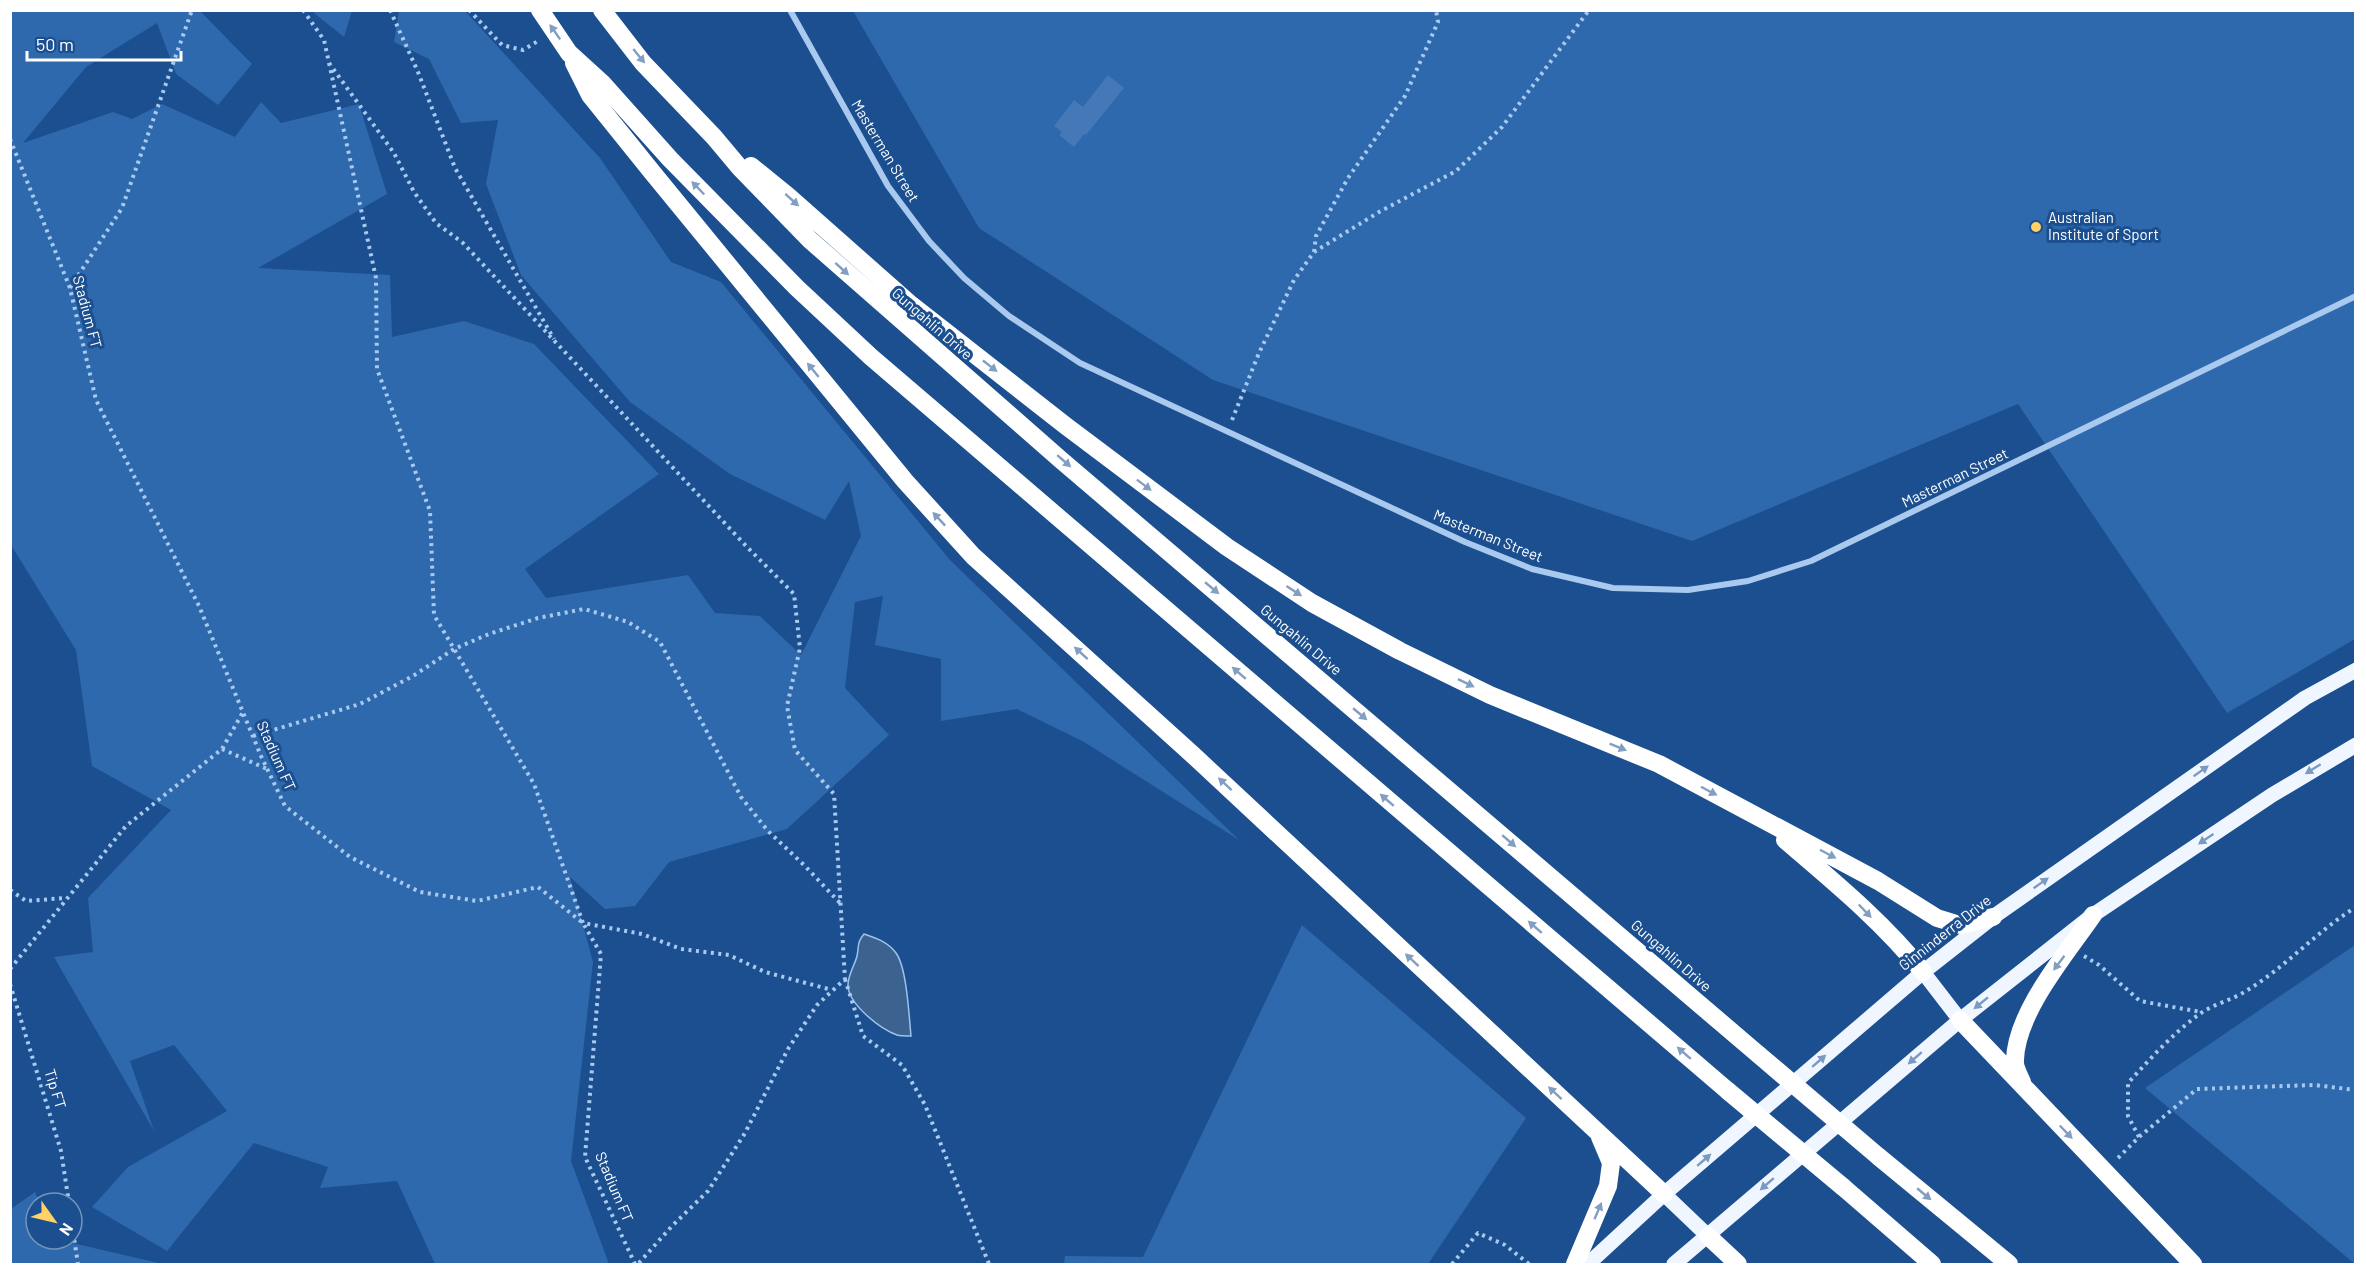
<svg xmlns="http://www.w3.org/2000/svg" width="2366" height="1275" viewBox="0 0 2366 1275" font-family="Barlow,sans-serif">
  <style>
    .green { fill: #2e69ad }
    .water { fill: #3c6290; stroke: #9cc4f0; stroke-width: 1.5 }
    .building { fill: #4478b7 }
    .lines { fill: none; stroke-linecap: round; stroke-linejoin: round }
    .path { stroke: #a9c9ee; stroke-width: 4; stroke-dasharray: 3 4.5; stroke-linecap: butt }
    .street { stroke: #a9c9ee; stroke-width: 6 }
    .primary { stroke: #f0f6ff; stroke-width: 15 }
    .highway { stroke: #fff; stroke-width: 18 }
    .highway-bridge { stroke: #fff; stroke-width: 18 }
    .oneway { fill: #829ec1 }
    .oneway2 { fill: #7b9ac1 }
    .poi-dot { fill: #ffd166; stroke: #1b4f8f; stroke-width: 2 }
    .labels { text-anchor: middle; stroke-width: 6; stroke-linejoin: round; paint-order: stroke }
    .street-label { font-size: 15px; fill: #fff; stroke: #1b4f8f }
    .poi-label { font-size: 15px; fill: #fff; stroke: #1b4f8f; text-anchor: start }
  </style>
  <rect width="100%" height="100%" fill="#1b4f8f"/>
  <!-- green -->
  <path class="green" d="M11 10 200 11 252 64 218 105 176 74 157 23 86 67 23 143 113 112 132 119 162 104 235 137 261 102 281 123 359 104 387 194 258 268 390 275 392 337 464 321 534 344 659 474 525 569 546 598 688 575 715 613 760 616 801 655 861 536 849 481 825 520 730 474 630 402 521 275 486 184 498 120 461 123 429 59 394 42 399 11H465L600 158 671 262 721 282 950 560 1239 840 1084 742 1017 709 941 721V659L875 645 883 596 855 602 845 688 889 735 787 829 669 862 635 906 605 909 570 877 593 962 571 1161 609 1264H435L397 1181 320 1188 328 1167 254 1143 167 1251 92 1207 128 1167 227 1111 174 1045 130 1061 154 1131 54 957 93 952 88 898 171 810 92 766 76 650 11 545Z
    M315 10 352 11 344 37 314 13Z
    M853 11H2355V639L2227 713 2018 404 1692 541 1213 380 979 228Z
    M1302 925 1526 1118 1428 1264H1064L1065 1256 1143 1257Z
    M2355 945V1264L2145 1088Z
    M35 1192 40 1203H36V1239H55L163 1264H11V1209Z"/>
  <!-- water -->
  <path class="water" d="M864 934C876 938 888 942 896 953 907 968 909 1017 911 1036 906 1036 901 1036 897 1035 880 1029 850 1005 848 987 847 976 855 965 857 956 859 946 857 942 864 934Z"/>
  <!-- building -->
  <path class="building" d="M1108 75 1124 88 1086 135 1084 134 1074 147 1059 135 1062 132 1054 126 1074 100 1083 107Z"/>
  <g class="lines">
    <!-- path -->
    <path class="path" d="M303 10 324 40 376 278 377 369 430 511 434 615 534 784 583 923 642 934 681 949 729 955 765 972 832 990
      M390 10 418 72 455 168 554 339
      M469 10 502 45 523 50 538 41
      M329 63 394 153 414 192 436 223 463 243 748 548 794 594 800 648 787 706 795 750 834 794 845 979 817 1005 788 1049 745 1133 708 1191 672 1226 638 1264
      M10 139 70 288 96 400 199 606 261 756 285 806 350 857 420 892 477 901 538 887 583 923 601 954 585 1157 635 1264
      M1314 252 1316 236 1348 178 1405 96 1438 22 1436 10
      M70 288 122 208 192 10
      M1232 420 1259 353 1294 280 1314 252 1379 212 1456 171 1502 127 1589 10
      M253 736 360 704 413 676 454 649 489 634 538 618 584 609 628 622 660 642 741 797 768 831 804 865 840 903
      M222 749 267 769
      M10 890 26 901 66 898
      M2084 956 2099 965 2140 1001 2201 1012
      M10 969 126 826 222 749 243 712
      M845 979 863 1036 902 1065 925 1105 989 1264
      M10 984 61 1151 69 1203
      M2139 1137 2128 1116V1083C2150 1059 2174 1032 2201 1013 2214 1004 2232 1000 2246 991 2286 967 2317 931 2356 907
      M2118 1158 2139 1137 2197 1089 2314 1085 2356 1090
      M72 1225 78 1264
      M1452 1264 1478 1233 1505 1245 1529 1264"/>
    <!-- street -->
    <path class="street" d="M790 10 888 186 929 241 964 278 1009 316 1080 363 1465 542 1532 569 1613 588 1688 590 1748 581 1811 561 2356 296"/>
    <!-- primary -->
    <path class="primary" d="M1923 972 1960 1020
      M1664 1194 1708 1236
      M1588 1264 1664 1194 1923 972 1993 917 2305 698 2356 670
      M1674 1264 1960 1020 2093 915 2272 795 2356 745"/>
    <!-- highway -->
    <path class="highway" d="M540 10 569 53 603 84 670 159 797 288 871 357 1728 1091
      M602 10 643 63 714 137 740 168 810 240 1061 460 1759 1055
      M574 63 590 95 652 172 905 481 973 556 1193 755 1664 1194
      M751 166 788 196 909 303 1066 426 1227 547 1312 603 1400 651 1490 695 1659 764 1878 881 1937 918 1960 925 1993 917
      M1785 840C1833 881 1883 922 1923 972
      M1960 1020 2193 1264
      M2022 1082C2019 1075 2014 1067 2015 1060 2016 1012 2067 953 2093 915
      M1879 1157 2009 1264
      M1843 1187 1932 1264
      M1708 1236 1738 1264
      M1575 1264 1608 1186 1611 1163 1600 1137"/>
    <!-- highway-bridge -->
    <path class="highway-bridge" d="M1759 1055 1879 1157
      M1728 1091 1843 1187"/>
  </g>
  <!-- one-way arrows -->
  <defs><path id="oneway-solid" d="M-6-.8H1V-3.2L6.5 0L1 3.2V.8H-6Z" transform="scale(1.5)"/></defs>
  <g class="oneway">
    <use href="#oneway-solid" transform="translate(555 32) rotate(-125)"/>
    <use href="#oneway-solid" transform="translate(639 56) rotate(51)"/>
    <use href="#oneway-solid" transform="translate(698 188) rotate(-134)"/>
    <use href="#oneway-solid" transform="translate(792 200) rotate(42)"/>
    <use href="#oneway-solid" transform="translate(842 269) rotate(42)"/>
    <use href="#oneway-solid" transform="translate(990 366) rotate(38)"/>
    <use href="#oneway-solid" transform="translate(813 370) rotate(-129)"/>
    <use href="#oneway-solid" transform="translate(1064 461) rotate(41)"/>
    <use href="#oneway-solid" transform="translate(1144 485) rotate(37)"/>
    <use href="#oneway-solid" transform="translate(939 519) rotate(-133)"/>
    <use href="#oneway-solid" transform="translate(1212 588) rotate(40)"/>
    <use href="#oneway-solid" transform="translate(1294 591) rotate(33)"/>
    <use href="#oneway-solid" transform="translate(1081 653) rotate(-138)"/>
    <use href="#oneway-solid" transform="translate(1239 673) rotate(-139)"/>
    <use href="#oneway-solid" transform="translate(1466 683) rotate(26)"/>
    <use href="#oneway-solid" transform="translate(1360 714) rotate(40)"/>
    <use href="#oneway-solid" transform="translate(1618 747) rotate(22)"/>
    <use href="#oneway-solid" transform="translate(1225 784) rotate(-137)"/>
    <use href="#oneway-solid" transform="translate(1709 791) rotate(28)"/>
    <use href="#oneway-solid" transform="translate(1387 800) rotate(-139)"/>
    <use href="#oneway-solid" transform="translate(1509 841) rotate(41)"/>
    <use href="#oneway-solid" transform="translate(1828 854) rotate(28)"/>
    <use href="#oneway-solid" transform="translate(1865 911) rotate(46)"/>
    <use href="#oneway-solid" transform="translate(1535 927) rotate(-139)"/>
    <use href="#oneway-solid" transform="translate(1412 960) rotate(-137)"/>
    <use href="#oneway-solid" transform="translate(2059 963) rotate(127)"/>
    <use href="#oneway-solid" transform="translate(1684 1053) rotate(-139)"/>
    <use href="#oneway-solid" transform="translate(1555 1093) rotate(-137)"/>
    <use href="#oneway-solid" transform="translate(2066 1132) rotate(46)"/>
    <use href="#oneway-solid" transform="translate(1924 1194) rotate(40)"/>
    <use href="#oneway-solid" transform="translate(1598 1211) rotate(-67)"/>
  </g>
  <g class="oneway2">
    <use href="#oneway-solid" transform="translate(2313 769) rotate(148)"/>
    <use href="#oneway-solid" transform="translate(2201 771) rotate(-35)"/>
    <use href="#oneway-solid" transform="translate(2206 839) rotate(146)"/>
    <use href="#oneway-solid" transform="translate(2041 883) rotate(-35)"/>
    <use href="#oneway-solid" transform="translate(1981 1003) rotate(141)"/>
    <use href="#oneway-solid" transform="translate(1915 1058) rotate(139)"/>
    <use href="#oneway-solid" transform="translate(1819 1061) rotate(-41)"/>
    <use href="#oneway-solid" transform="translate(1704 1160) rotate(-41)"/>
    <use href="#oneway-solid" transform="translate(1767 1184) rotate(139)"/>
  </g>
  <!-- markers -->
  <circle class="poi-dot" cx="2036" cy="227" r="6"/>
  <g class="labels">
    <!-- street labels -->
    <g class="street-label">
      <text transform="translate(885 151) rotate(59)" y="5">Masterman Street</text>
      <text transform="translate(87 312) rotate(75)" y="5">Stadium FT</text>
      <text transform="translate(932 324) rotate(41)" y="5">Gungahlin Drive</text>
      <text transform="translate(1955 478) rotate(-26)" y="5">Masterman Street</text>
      <text transform="translate(1488 536) rotate(22)" y="5">Masterman Street</text>
      <text transform="translate(1301 640) rotate(40)" y="5">Gungahlin Drive</text>
      <text transform="translate(276 756) rotate(66)" y="5">Stadium FT</text>
      <text transform="translate(1945 933) rotate(-38)" y="5">Ginninderra Drive</text>
      <text transform="translate(1671 956) rotate(41)" y="5">Gungahlin Drive</text>
      <text transform="translate(55 1089) rotate(73)" y="5">Tip FT</text>
      <text transform="translate(614 1187) rotate(67)" y="5">Stadium FT</text>
    </g>
    <!-- poi labels -->
    <g class="poi-label">
      <text x="2048" y="223">Australian<tspan x="2048" dy="17">Institute of Sport</tspan></text>
    </g>
  </g>
  <!-- border -->
  <rect width="2366" height="1275" fill="none" stroke="#ffffff" stroke-width="24"/>
  <!-- north arrow -->
  <g transform="translate(54 1221) rotate(124)"><circle r="28" fill="#1b4f8f" stroke="#7695bc" stroke-width="1.5"/>
  <path d="M0-4.5L10 22L0 15L-10 22Z" fill="#ffd166"/>
  <text y="-9" font-size="16" font-weight="bold" text-anchor="middle" fill="#ffffff">N</text>
  </g>
  <!-- scale -->
  <path d="M27 51v9h154v-9" fill="none" stroke="#ffffff" stroke-width="3"/>
  <text x="36" y="51" font-size="18" fill="#ffffff" stroke="#1b4f8f" stroke-width="4.5" paint-order="stroke">50 m</text>
</svg>
